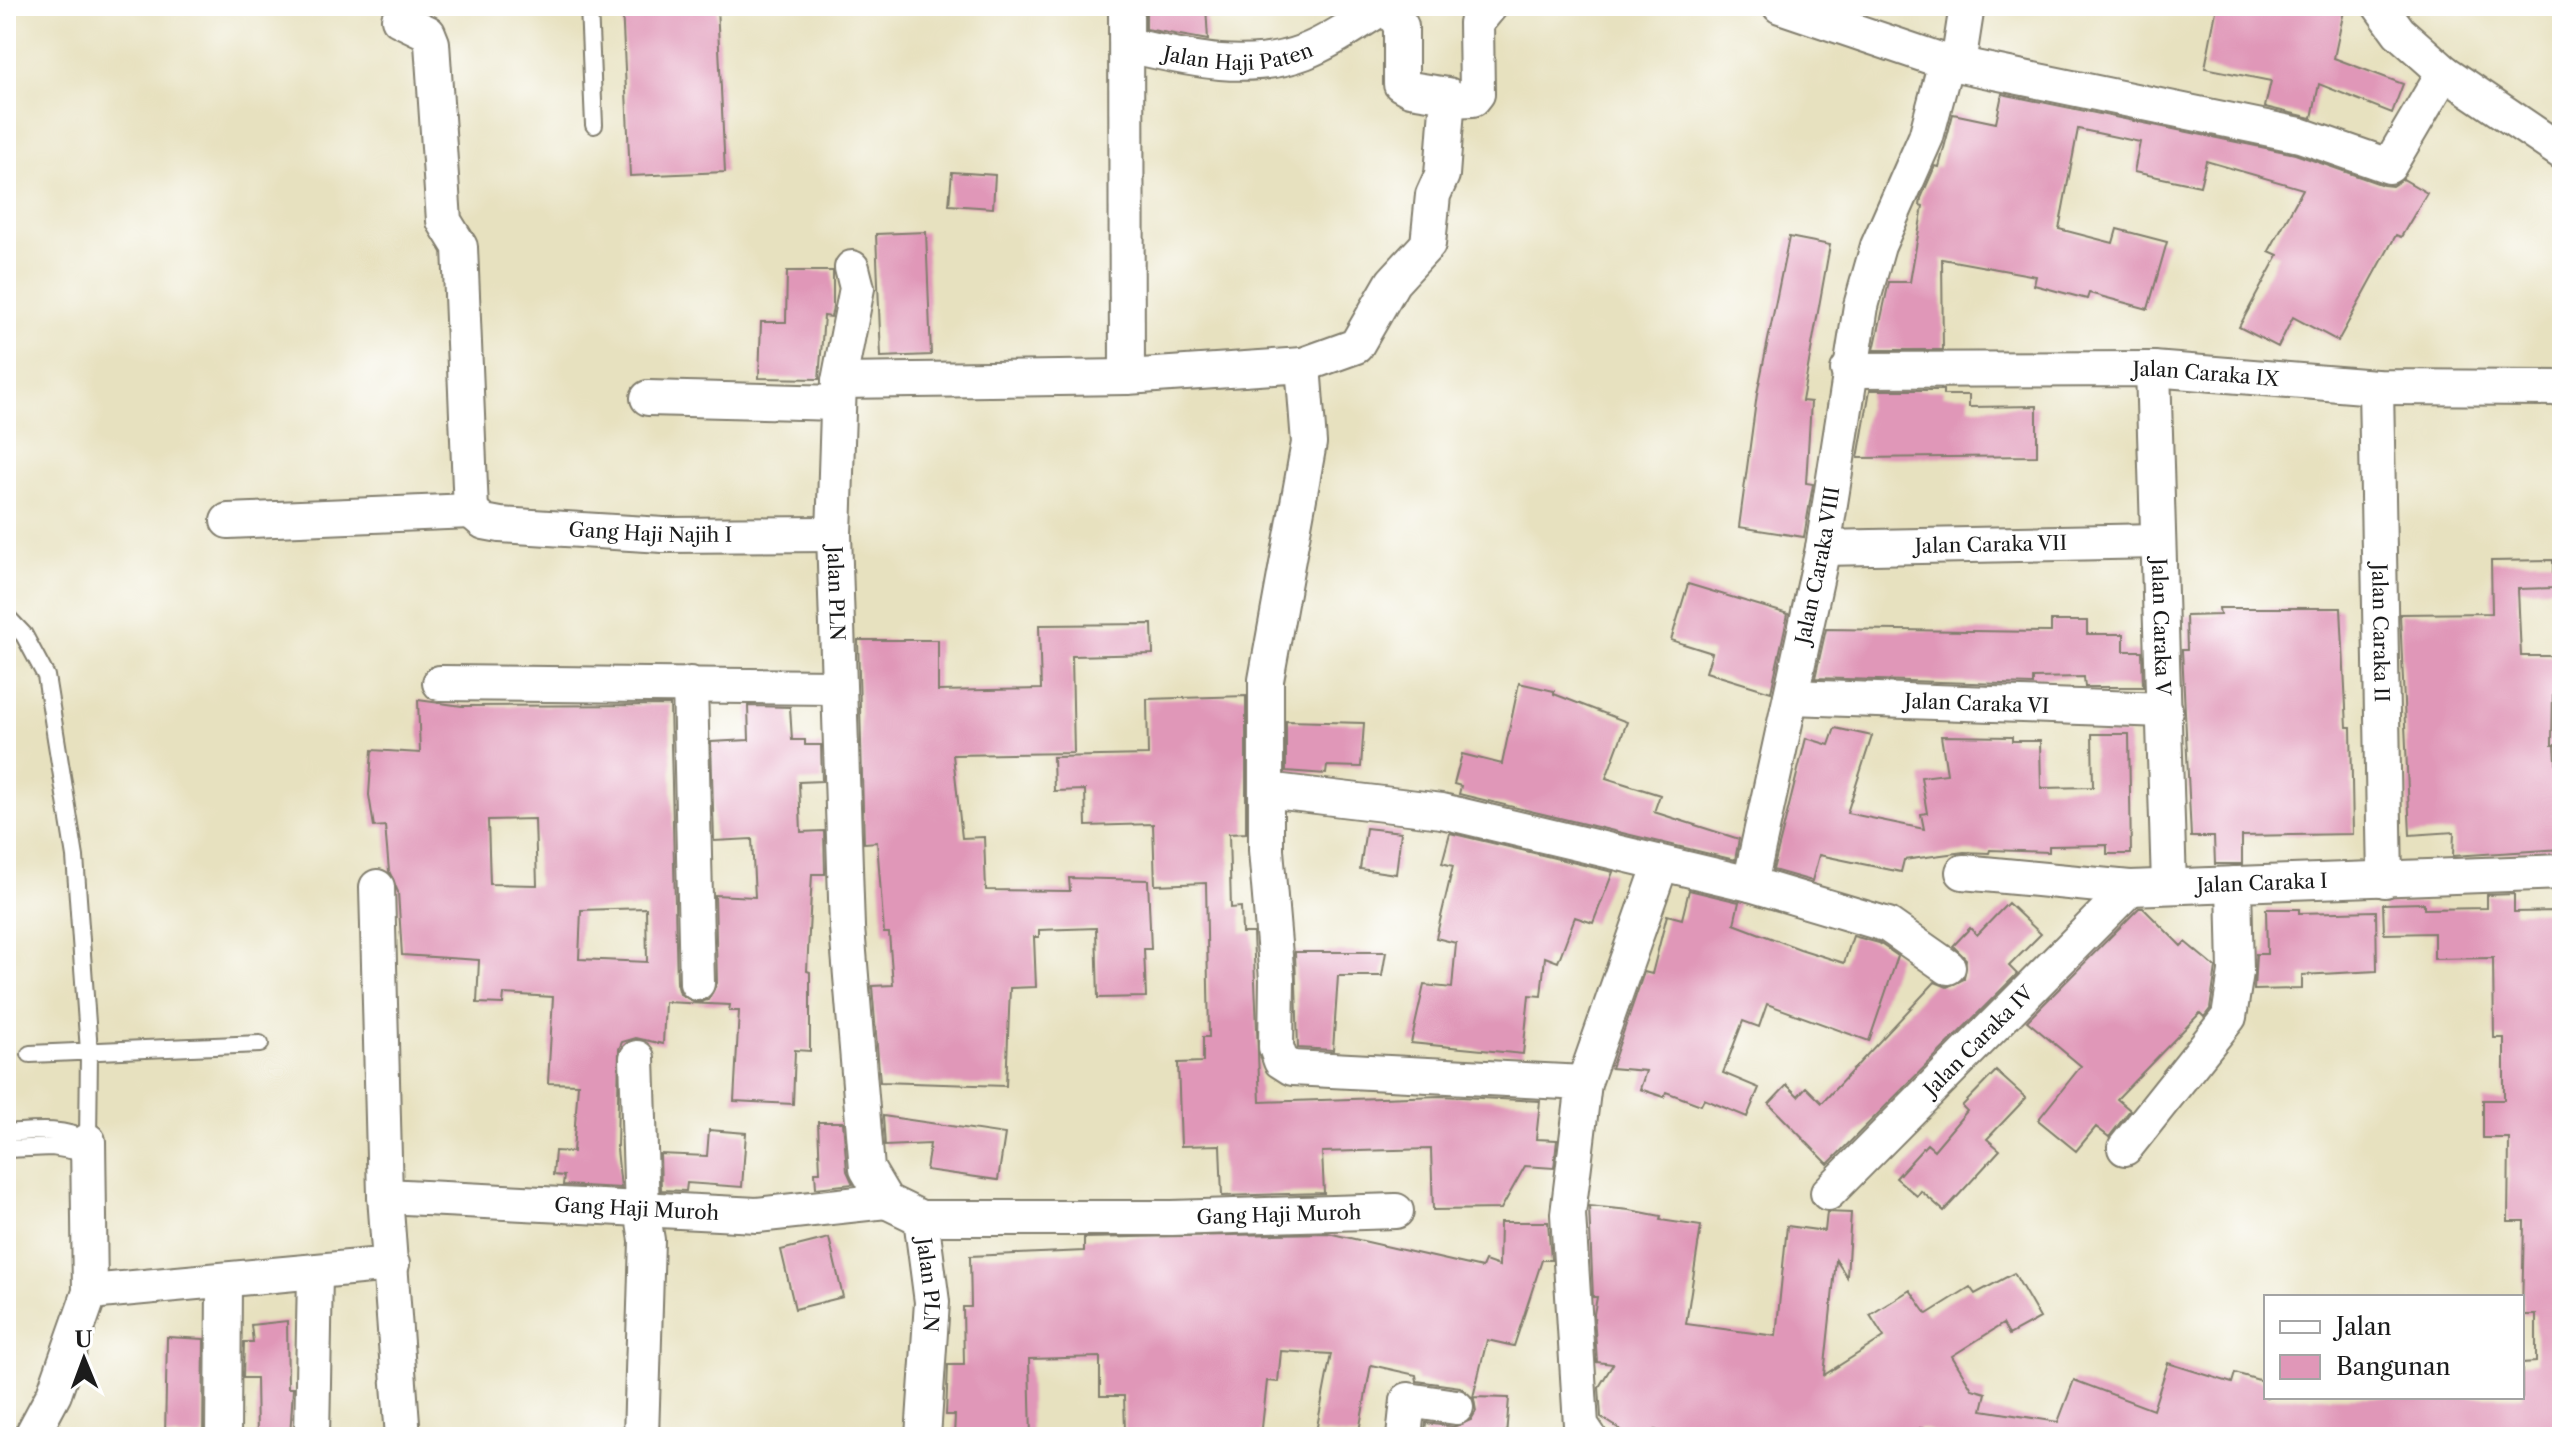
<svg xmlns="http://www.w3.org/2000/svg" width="2568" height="1443" viewBox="0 0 2568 1443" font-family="'Libre Caslon Text',serif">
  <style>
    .building { fill: #e097b8; fill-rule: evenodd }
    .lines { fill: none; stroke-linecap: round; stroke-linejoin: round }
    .lane-casing { stroke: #827e6e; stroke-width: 20 }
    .street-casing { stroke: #827e6e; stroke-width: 38 }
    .lane { stroke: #fff; stroke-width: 16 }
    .street { stroke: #fff; stroke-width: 34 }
    .labels { text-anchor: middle; stroke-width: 7; stroke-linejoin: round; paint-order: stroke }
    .street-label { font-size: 20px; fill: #1c1c1c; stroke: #fff }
  </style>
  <rect width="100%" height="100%" fill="#fff"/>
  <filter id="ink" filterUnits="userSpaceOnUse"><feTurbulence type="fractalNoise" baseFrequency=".0125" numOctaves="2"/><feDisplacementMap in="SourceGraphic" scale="16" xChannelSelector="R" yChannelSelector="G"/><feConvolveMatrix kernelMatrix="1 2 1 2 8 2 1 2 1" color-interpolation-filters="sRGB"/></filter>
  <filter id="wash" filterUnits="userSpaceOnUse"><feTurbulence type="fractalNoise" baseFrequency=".006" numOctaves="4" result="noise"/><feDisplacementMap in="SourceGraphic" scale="32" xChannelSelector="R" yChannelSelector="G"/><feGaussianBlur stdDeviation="1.8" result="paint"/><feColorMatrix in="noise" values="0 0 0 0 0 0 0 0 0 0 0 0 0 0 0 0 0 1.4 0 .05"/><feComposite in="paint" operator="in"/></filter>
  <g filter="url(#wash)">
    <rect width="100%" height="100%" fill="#e7e1bf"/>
    <g id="blocks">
      <!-- building -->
      <path class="building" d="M622 6H717L725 172 630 176Z
        M1146 6H1206L1208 40 1146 29Z
        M2217 6H2345L2334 58 2403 84 2392 113 2319 84 2312 118 2265 107 2271 81 2205 68Z
        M2002 94 2295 154 2383 185 2392 186 2403 179 2427 193 2401 237 2396 235 2338 341 2293 317 2278 347 2239 327 2278 255 2269 251 2303 189 2206 161 2200 186 2134 172 2140 142 2078 129 2059 229 2113 243 2117 229 2167 242 2148 309 2089 293 2087 299 2034 285 2036 276 1942 259 1943 350H1874L1889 282H1910L1923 206 1920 205 1921 198 1935 166 1939 167 1953 114 1996 123Z
        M952 172 995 175 993 208 949 205Z
        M926 232 931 355 881 357 876 234Z
        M1789 237 1830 245 1802 401 1811 402 1806 483 1813 484 1804 537 1739 527 1757 394Z
        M787 271H833V307L831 317 824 316 819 379 759 378 761 322H786Z
        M1870 390H1943V395H1969V407L2037 406V456L1858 458Z
        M2553 560V588L2518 589 2521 656H2558V691H2553L2552 745H2555L2562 849 2453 856 2454 832 2410 835 2400 614 2492 613 2491 561Z
        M1688 584 1788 614 1771 692 1706 672 1712 653 1671 640Z
        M2219 608H2341L2347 727H2351L2353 834 2242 836V864H2215L2214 837H2191L2182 650H2187L2186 616 2220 615Z
        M2051 621H2087V634H2124V651H2142L2143 687H2085L2084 677 2033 678V685L1815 678 1826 629 2051 632Z
        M1152 624 1153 654 1072 656 1074 753 953 755 962 838 984 837 986 890 1070 891 1069 878 1148 880 1151 949H1144L1146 997 1098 998 1096 928 1039 930V937H1034L1036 987 1010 988 1006 1086 880 1082 872 986 893 985 889 933H884L877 842 864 843 858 640H938V691L1041 689 1039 625Z
        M1519 683 1554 691V694L1627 722 1606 778 1660 795 1654 812 1739 839 1735 860 1459 794 1461 786 1454 784 1462 754 1502 764Z
        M1246 696V833L1229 834 1231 908 1241 907 1242 933H1253L1260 1102 1441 1096 1540 1101 1536 1139 1557 1140 1554 1168 1525 1166 1501 1209 1433 1210 1431 1149 1322 1152 1324 1193 1222 1196 1220 1145 1181 1146 1178 1063 1203 1062V1037H1209L1206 883 1155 885 1153 824 1086 826 1085 790 1054 791 1053 757 1148 755 1147 699Z
        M418 700 462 706 670 705 677 983 680 994 697 1003 708 1000 717 983 715 895 755 897 752 839 714 841 711 742 749 740 748 706 790 707 792 740H805V745H821L822 781 799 782 801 832 824 831 825 874H812L807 971 810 972V1051L795 1050 793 1104 734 1101 739 1011H729L730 1005 665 1002 663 1044 636 1038 622 1042 619 1049 617 1149 621 1188 563 1185 564 1176 553 1175 555 1151 573 1152 578 1084 548 1083 553 997 504 994 503 1004 477 1003 479 960 402 955 398 892 389 871 385 826 374 827 369 795 372 750 420 753ZM535 819 537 885 490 884 488 820ZM646 908 647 962 579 959 581 910Z
        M1286 721 1364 723 1361 767 1327 766 1326 774 1286 771Z
        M1835 728 1872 736 1847 813 1924 829 1921 814 1927 813 1921 777 1947 774 1941 736 2012 737V741H2040L2041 788 2093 787 2092 734H2129L2131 854H2107V845L2049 846V852L1990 850 1989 853 1964 852 1904 860 1901 872 1819 855 1812 881 1773 870 1806 738 1829 745Z
        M1366 828 1401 832 1396 874 1360 869Z
        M1450 833 1613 872 1593 923 1575 917 1558 962 1545 957 1541 996 1529 995 1523 1054 1411 1043 1424 985 1452 988 1456 943 1436 938 1453 866 1442 863Z
        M1689 890 1739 902 1734 924 1800 949 1844 963 1853 936 1879 943 1898 956 1869 1041 1767 1004 1759 1027 1743 1021 1723 1073 1759 1088 1747 1117 1704 1099 1701 1105 1666 1092 1664 1097 1640 1089 1646 1071 1611 1068 1644 972 1652 974 1667 915 1682 919Z
        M2514 894V912L2558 911 2559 956 2562 955V1437H1953L1920 1428 1914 1437H1675L1655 1430 1650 1437H1632L1601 1417 1599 1387 1613 1364 1597 1362 1594 1314 1597 1297H1593L1589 1206 1630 1210 1661 1216 1660 1220 1701 1226 1686 1324 1776 1336 1787 1226 1825 1231 1827 1212 1851 1213 1847 1277 1836 1260 1824 1375 1884 1337 1870 1315 1910 1290 1927 1314 1970 1287 1975 1294 2014 1273 2040 1318 2009 1335 2003 1324 1952 1356 1972 1389 1986 1393 1982 1410 2058 1422 2074 1380 2153 1410 2168 1363 2232 1383 2235 1373 2266 1382V1397H2522V1363L2536 1362V1315H2522L2524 1221H2508L2509 1138H2483V1100H2504V1038H2494L2493 958 2434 959V933L2384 934 2383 904 2424 903V909L2487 908V895Z
        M2008 903 2041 934 2009 966 2017 974 1828 1164 1769 1104 1787 1085 1798 1096 1806 1087 1822 1103 1935 982 1947 987 1964 979 1966 959 1953 946 1970 928 1977 935Z
        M2139 908H2143L2181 946 2185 942 2216 968 2210 1009 2204 1017 2200 1013 2117 1099 2130 1110 2109 1137 2096 1127 2076 1151 2038 1120 2081 1066 2027 1021Z
        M2266 909H2299V913L2376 911 2377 971 2302 975V989L2254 990 2256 954H2267Z
        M1295 952H1386L1382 976H1338L1333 1050 1298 1048Z
        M1996 1071 2026 1098 1987 1139 2000 1150 1944 1211 1921 1191 1917 1196 1896 1178 1927 1144 1934 1150 1967 1111 1962 1106Z
        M883 1116 1005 1134 998 1180 926 1170 930 1144 885 1146Z
        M818 1122H843L847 1171 853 1184 816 1188 815 1172H820Z
        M709 1130 746 1133 742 1187 687 1183 686 1191 661 1190 660 1154 707 1156Z
        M1500 1222H1548L1551 1260H1542L1514 1346 1487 1340 1473 1397 1509 1398 1506 1437H1424L1426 1423 1454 1427 1471 1420 1476 1411 1474 1399 1460 1387 1417 1381 1416 1375 1371 1365 1358 1437 1316 1432 1331 1354 1281 1351 1278 1382 1267 1381 1261 1437H1166V1431H1125L1124 1396H1100V1357L1029 1359 1031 1437H954L955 1415H946L948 1365H964L963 1307H971L970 1256 1084 1251V1238L1328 1233 1482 1268 1485 1261 1499 1266Z
        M829 1238 843 1297 795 1309 781 1250Z
        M287 1321 288 1388H293L290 1437H257L256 1378H243L244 1342H253L251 1325Z
        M167 1337 204 1339 203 1437H165Z"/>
    </g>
  </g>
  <g filter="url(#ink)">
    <use href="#blocks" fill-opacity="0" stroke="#827e6e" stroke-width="2"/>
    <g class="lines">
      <!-- lane casing -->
      <g class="lane-casing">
        <path id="lane" d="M589 6 594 125
          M6 616 24 635 46 676 75 857 89 1051 88 1141C62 1127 35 1131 6 1133
          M30 1054 260 1044
          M6 1149 52 1147 88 1153"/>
      </g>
      <!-- street casing -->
      <g class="street-casing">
        <g id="street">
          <path d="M1126 6 1127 377"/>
          <path d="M1780 6 1946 62 2300 135 2389 166 2444 72"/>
          <path d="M2380 6 2399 32 2444 72 2562 152"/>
          <path d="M399 19 428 33 432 43 444 221 460 247 471 511"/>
          <path id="s1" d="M1128 45C1185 58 1246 74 1304 52 1333 41 1359 21 1385 6"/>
          <path d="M1958 64 1967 6"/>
          <path d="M1448 100 1473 99 1477 94 1476 23 1490 6"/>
          <path id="s2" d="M852 268 857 288 839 381 834 534 847 928 867 1169 886 1201 921 1218 932 1302 923 1437"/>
          <path d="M1303 365 1356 346 1393 282 1428 244 1433 195 1442 175 1448 95 1410 89 1401 84V26L1388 6"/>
          <path id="s3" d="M2153 369 2169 885"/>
          <path id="s4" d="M1848 370 2153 369 2376 387 2562 388"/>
          <path d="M839 381 1127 377 1303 365 1309 443 1266 680V850L1277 979 1276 1047 1281 1061 1292 1068 1584 1083 1568 1214 1581 1425 1589 1437"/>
          <path id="s5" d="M2376 387 2385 880"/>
          <path d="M648 398 837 403"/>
          <path id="s6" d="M471 511 484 522 500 525 663 535 834 534"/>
          <path d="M228 521 471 511"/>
          <path id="s7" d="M1823 548 2158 541"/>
          <path d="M440 683 838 687"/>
          <path d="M690 684 697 983"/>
          <path id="s8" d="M1791 697 2165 710"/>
          <path d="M1266 790 1442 811 1750 884 1888 925 1948 967"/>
          <path id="s9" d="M1963 872 2130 888 2562 872"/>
          <path id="s10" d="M1750 884 1823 548 1861 306 1878 246 1926 137 1946 62"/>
          <path d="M377 887 385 1196 403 1437"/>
          <path d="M637 1058 642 1210 647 1240 641 1437"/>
          <path d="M1584 1083 1661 864"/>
          <path d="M2125 1148 2229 1017 2236 972 2234 884"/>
          <path id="s11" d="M1828 1193 2130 888"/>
          <path id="s12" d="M385 1196 757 1215 886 1201"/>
          <path id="s13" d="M921 1218H1172L1396 1211"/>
          <path d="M90 1292 392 1264"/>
          <path d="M31 1437 54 1394 90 1292 88 1141"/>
          <path d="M223 1437 224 1281"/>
          <path d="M312 1437 315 1273"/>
          <path d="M1404 1437 1408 1400 1456 1407"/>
        </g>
      </g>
      <!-- lane -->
      <use href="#lane" class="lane"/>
      <!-- street -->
      <use href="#street" class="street"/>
    </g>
  </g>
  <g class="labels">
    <!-- street labels -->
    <g class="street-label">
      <text dy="7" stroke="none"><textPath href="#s1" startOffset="112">Jalan Haji Paten</textPath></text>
      <text dy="7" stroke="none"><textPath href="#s4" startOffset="358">Jalan Caraka IX</textPath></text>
      <text dy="7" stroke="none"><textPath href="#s6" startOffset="184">Gang Haji Najih I</textPath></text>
      <text dy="7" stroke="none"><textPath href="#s7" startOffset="168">Jalan Caraka VII</textPath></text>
      <text dy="7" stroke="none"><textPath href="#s10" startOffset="326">Jalan Caraka VIII</textPath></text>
      <text dy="7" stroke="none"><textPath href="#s2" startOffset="328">Jalan PLN</textPath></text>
      <text dy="7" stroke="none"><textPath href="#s3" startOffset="258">Jalan Caraka V</textPath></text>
      <text dy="7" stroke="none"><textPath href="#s5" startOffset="246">Jalan Caraka II</textPath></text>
      <text dy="7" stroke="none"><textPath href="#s8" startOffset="186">Jalan Caraka VI</textPath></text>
      <text dy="7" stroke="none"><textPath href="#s9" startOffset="300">Jalan Caraka I</textPath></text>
      <text dy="7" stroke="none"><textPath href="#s11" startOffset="214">Jalan Caraka IV</textPath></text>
      <text dy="7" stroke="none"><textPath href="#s12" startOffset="252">Gang Haji Muroh</textPath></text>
      <text dy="7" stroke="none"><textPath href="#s13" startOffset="358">Gang Haji Muroh</textPath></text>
      <text dy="7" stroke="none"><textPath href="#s2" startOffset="1048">Jalan PLN</textPath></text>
    </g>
  </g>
  <!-- margin -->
  <rect width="2568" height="1443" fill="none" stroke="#fff" stroke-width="32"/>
  <!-- legend -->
  <rect x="2264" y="1295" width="260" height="104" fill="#ffffff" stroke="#a4a4a4" stroke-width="2"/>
  <rect x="2280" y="1321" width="40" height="12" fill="#ffffff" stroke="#a4a4a4" stroke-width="2"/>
  <text x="2336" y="1335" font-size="24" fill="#1c1c1c">Jalan</text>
  <rect x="2280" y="1355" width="40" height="24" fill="#e097b8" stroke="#a4a4a4" stroke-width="2"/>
  <text x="2336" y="1375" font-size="24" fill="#1c1c1c">Bangunan</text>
  <!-- north arrow -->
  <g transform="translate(84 1359) rotate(359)" stroke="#ffffff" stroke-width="6" paint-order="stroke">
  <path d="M0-6L14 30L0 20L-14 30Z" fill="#1c1c1c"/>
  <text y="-12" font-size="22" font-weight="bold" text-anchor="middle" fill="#1c1c1c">U</text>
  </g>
</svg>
